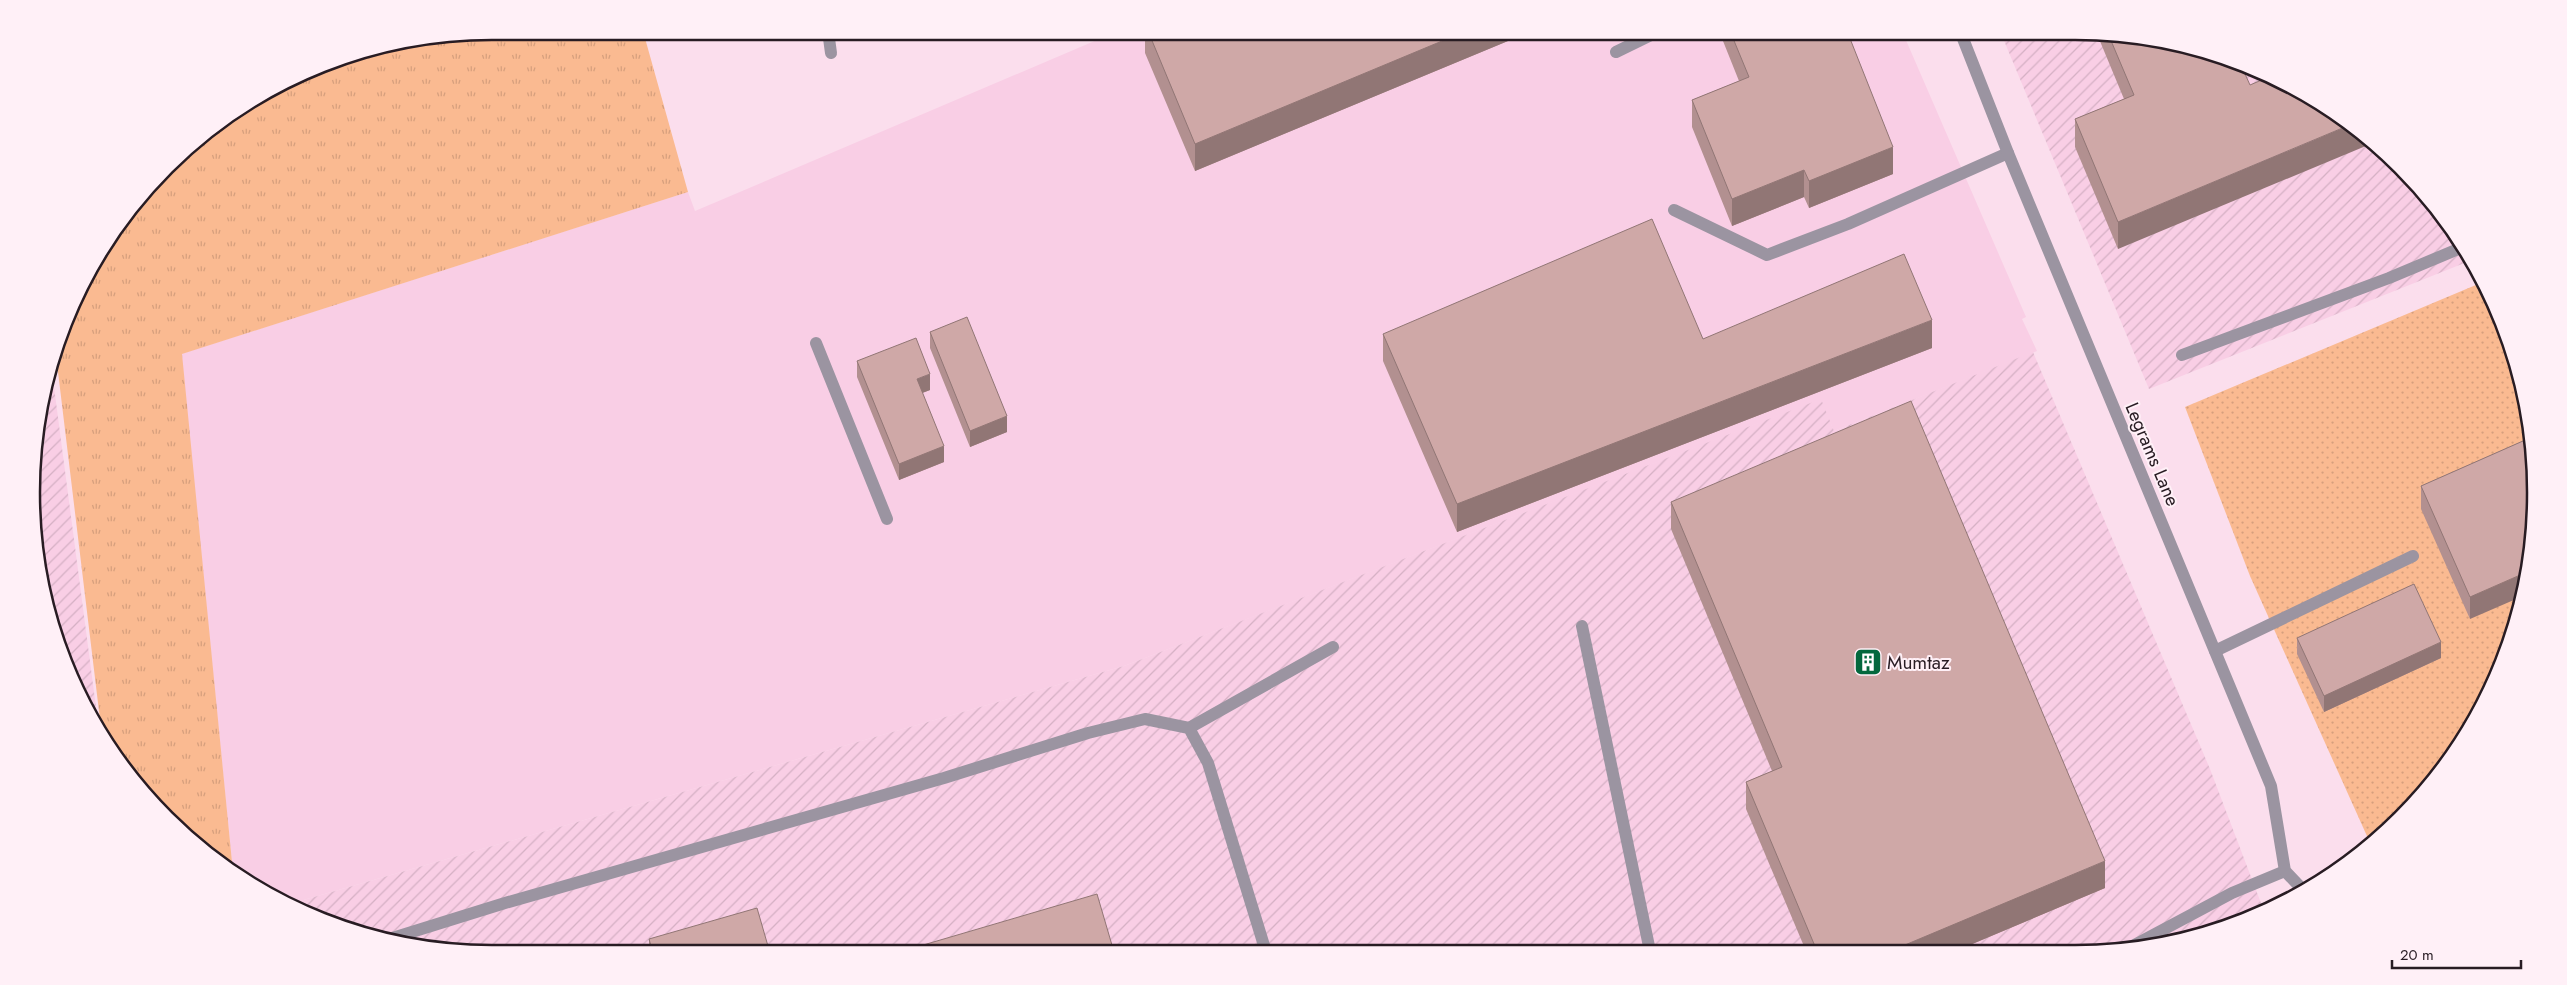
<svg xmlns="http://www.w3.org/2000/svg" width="2567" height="985" viewBox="0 0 2567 985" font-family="Jost,sans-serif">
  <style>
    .built { fill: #f9cee5 }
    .industrial { fill: url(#industrial-furrows) }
    .grass { fill: url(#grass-dots) }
    .park { fill: url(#park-tufts) }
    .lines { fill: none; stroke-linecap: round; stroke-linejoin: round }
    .service { stroke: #9b94a1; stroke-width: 12 }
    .minor { stroke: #9b94a1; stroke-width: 12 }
    .tertiary { stroke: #9b94a1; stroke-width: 12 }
    .wall { fill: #b29090 }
    .shaded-wall { fill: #917675 }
    .building { fill: #cfa8a7; stroke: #917675 }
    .labels { text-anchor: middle; stroke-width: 4; stroke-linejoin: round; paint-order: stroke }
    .street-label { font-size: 19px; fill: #281c23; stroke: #fff0f7 }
    .poi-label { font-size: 19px; fill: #281c23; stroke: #fff0f7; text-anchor: start }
    .rim { fill: none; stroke: #281c23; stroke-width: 2.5 }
  </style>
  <defs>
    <pattern id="industrial-furrows" width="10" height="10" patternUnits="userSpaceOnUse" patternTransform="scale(1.25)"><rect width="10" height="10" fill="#f9cee5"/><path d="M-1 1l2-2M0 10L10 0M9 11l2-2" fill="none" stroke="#d5b0c4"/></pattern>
    <pattern id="grass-dots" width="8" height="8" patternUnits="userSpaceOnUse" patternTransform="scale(1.25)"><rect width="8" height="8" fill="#faba91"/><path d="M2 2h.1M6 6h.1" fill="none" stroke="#d69f7d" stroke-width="1.8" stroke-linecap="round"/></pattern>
    <pattern id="park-tufts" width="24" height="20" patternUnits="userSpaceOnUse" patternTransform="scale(1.25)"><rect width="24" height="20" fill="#faba91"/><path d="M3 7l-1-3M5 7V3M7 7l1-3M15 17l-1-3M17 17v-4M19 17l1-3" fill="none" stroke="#d69f7d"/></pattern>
  </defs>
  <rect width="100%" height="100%" fill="#fbdeed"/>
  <!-- built -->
  <path class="built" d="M1118 31H1902L2026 317 2022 319 2037 351 1834 431 1820 400 1124 666 286 905 233 872 181 354 688 192 695 211Z"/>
  <!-- industrial -->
  <path class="industrial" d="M2000 31H2075L2194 47 2279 79 2356 127 2421 189 2472 260 2149 389Z
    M2033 352 2210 769 2264 911 2135 950 493 954 373 938 286 905 1124 666 1821 399 1834 431Z
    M51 364 99 730 66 669 40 583 35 432Z"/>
  <!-- grass -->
  <path class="grass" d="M2483 282 2511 345 2532 433 2535 523 2520 612 2458 749 2379 839 2371 845 2250 576 2185 407Z"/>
  <!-- park -->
  <path class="park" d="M492 31H643L688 192 182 354 233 872 212 859 109 749 102 736 55 347 93 262 189 146 262 93 344 56Z"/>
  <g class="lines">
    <!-- service -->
    <path class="service" d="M1616 52 1659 31
      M1674 210 1767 255 1848 224 2008 153
      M816 343 887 519
      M2182 355 2389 278 2463 247
      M1582 626 1650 951
      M2215 651 2413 556
      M1189 728 1333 647
      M386 940 505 903 944 778 1088 733 1145 719 1189 728 1208 763 1266 952
      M2125 950 2232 893 2285 871"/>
    <!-- minor -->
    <path class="minor" d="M828 31 831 53"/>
    <!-- tertiary -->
    <path class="tertiary" d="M1960 31 2008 153 2271 786 2285 871 2303 890"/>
  </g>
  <!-- wall -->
  <path class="wall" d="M1145 31H1532L1195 171 1145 53Z
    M1721 31H1847L1893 174 1809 208 1804 197 1732 226 1692 127V100L1739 81 1721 36Z
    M2097 34 2194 47 2118 249 2075 147V119L2124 99Z
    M930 332 1007 432 970 447 930 348Z
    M1383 334 1703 339 1932 348 1457 532 1383 361Z
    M857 361 930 390 922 393 944 462 899 480 857 377Z
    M2532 437 2470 619 2421 509V486Z
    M1671 502 2105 888 1958 950 1806 951 1746 809V782L1772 771 1671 529Z
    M2297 638 2441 658 2324 712 2297 654Z
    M649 939 770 953H649Z"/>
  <!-- shaded-wall -->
  <path class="shaded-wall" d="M1466 31H1532L1195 171V144Z
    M2352 124 2356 127 2373 143 2118 249V222Z
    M1893 147V174L1809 208V181Z
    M1804 170V197L1732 226V199Z
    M1932 320V348L1457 532V504Z
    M930 374V390L917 395V379Z
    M1007 416V432L970 447V431Z
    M944 446V462L899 480V464Z
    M2527 572 2523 596 2470 619V597Z
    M2441 642V658L2324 712V696Z
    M2105 861V888L1958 950H1893Z"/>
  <!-- building -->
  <path class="building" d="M1148 31H1466L1195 144Z
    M1730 31H1847L1893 147 1809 181 1804 170 1732 199 1692 100 1749 77Z
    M2109 36 2194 47 2241 65 2250 85 2271 76 2279 79 2352 124 2118 222 2075 119 2134 95Z
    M1652 219 1703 339 1904 254 1932 320 1457 504 1383 334Z
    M967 317 1007 416 970 431 930 332Z
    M916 338 930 374 917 379 944 446 899 464 857 361Z
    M1911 401 2105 861 1893 950 1817 951 1746 782 1782 767 1671 502Z
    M2532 437 2535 523 2527 572 2470 597 2421 486Z
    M2414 584 2441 642 2324 696 2297 638Z
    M1097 894 1114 952 896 953Z
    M757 908 770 953H653L649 939Z"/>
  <!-- icons -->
  <defs>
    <g id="building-square" transform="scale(1.4375)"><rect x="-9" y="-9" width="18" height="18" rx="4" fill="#03683d" stroke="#fff0f7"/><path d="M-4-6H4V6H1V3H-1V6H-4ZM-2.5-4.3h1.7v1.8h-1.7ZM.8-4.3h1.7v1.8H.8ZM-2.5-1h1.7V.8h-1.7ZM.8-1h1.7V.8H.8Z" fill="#fff"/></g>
  </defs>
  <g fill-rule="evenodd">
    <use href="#building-square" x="1868" y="662"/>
  </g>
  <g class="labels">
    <!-- street labels -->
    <g class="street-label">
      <text transform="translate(2153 454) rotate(67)" y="7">Legrams Lane</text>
    </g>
    <!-- poi labels -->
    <g class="poi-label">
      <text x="1887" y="669">Mumtaz</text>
    </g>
  </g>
  <!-- crop -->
  <path d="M0 0H2567V985H0ZM492 40H2075A452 452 0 0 1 2527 492V493A452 452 0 0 1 2075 945H492A452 452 0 0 1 40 493V492A452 452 0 0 1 492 40Z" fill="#fff0f7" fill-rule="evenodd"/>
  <path class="rim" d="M492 40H2075A452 452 0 0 1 2527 492V493A452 452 0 0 1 2075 945H492A452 452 0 0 1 40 493V492A452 452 0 0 1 492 40Z"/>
  <!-- scale -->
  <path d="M2392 960v8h129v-8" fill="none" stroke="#281c23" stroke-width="2.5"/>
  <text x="2400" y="960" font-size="15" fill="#281c23" stroke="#fff0f7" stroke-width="4" paint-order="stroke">20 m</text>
</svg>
